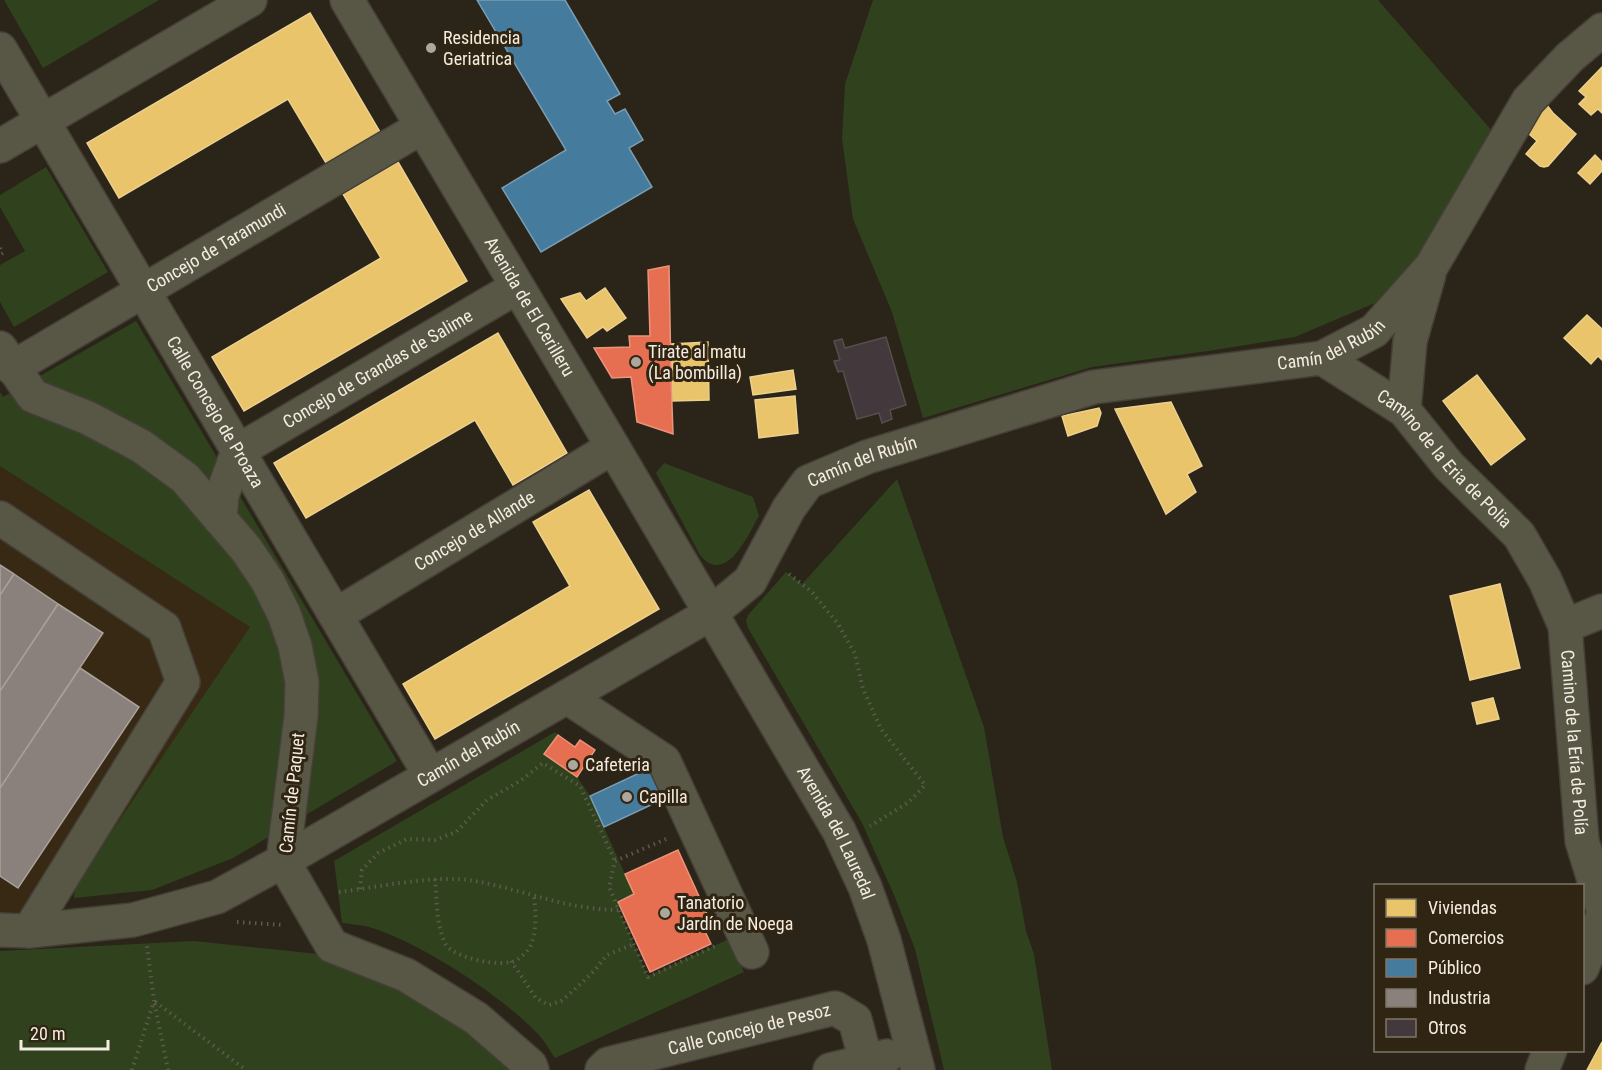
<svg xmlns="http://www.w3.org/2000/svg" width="1602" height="1070" viewBox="0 0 1602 1070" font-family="'Roboto Condensed',sans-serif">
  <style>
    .built { fill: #372913 }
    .green { fill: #30421d }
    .homes { fill: #e9c46a; stroke: #ecd08e; stroke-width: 1.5 }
    .shops { fill: #e76f51; stroke: #eb947c; stroke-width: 1.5 }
    .public { fill: #457b9d; stroke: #7a9db1; stroke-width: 1.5 }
    .industry { fill: #8a817c; stroke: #aaa19a; stroke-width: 1.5 }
    .building { fill: #43393d; stroke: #544e4c; stroke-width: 1.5 }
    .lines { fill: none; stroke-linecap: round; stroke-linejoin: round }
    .minor-casing { stroke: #453f37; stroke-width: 36 }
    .path { stroke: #5c5a4d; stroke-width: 4; stroke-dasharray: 1.5 4.5; stroke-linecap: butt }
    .minor { stroke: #585746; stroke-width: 33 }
    .poi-dot { fill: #ada69b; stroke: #302513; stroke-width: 2 }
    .labels { text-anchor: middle; stroke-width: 6; stroke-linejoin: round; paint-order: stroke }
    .poi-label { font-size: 18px; fill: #f4ece1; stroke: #302513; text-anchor: start }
    .street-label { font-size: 18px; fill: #f4ece1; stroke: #302513 }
  </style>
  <rect width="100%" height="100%" fill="#2a2419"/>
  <!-- built -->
  <path class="built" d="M0 466 251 627 57 913 0 912Z"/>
  <!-- green -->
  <path class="green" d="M4 0H159L43 68Z
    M873 0H1378L1493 132 1429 245 1375 303 1295 337 1215 350 1092 367 923 418 892 312 853 219 842 139 845 84Z
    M46 167 108 272 14 327 0 302V265L25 251 0 207V195Z
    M136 321 397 761 233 858 152 890 74 898 75 886 250 627 0 466V392L3 397Z
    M664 463 753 497 759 516C750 531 733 572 711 564 707 563 703 558 700 555L656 473Z
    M897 479 984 727 1003 837 1017 882 1026 931 1034 954 1052 1070H944L915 949 894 895 862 823 748 628 746 621 748 615 786 572 802 584Z
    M555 732 558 735 545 754 577 777 590 796 634 894 618 902 619 910 648 976 729 939 744 972 555 1058C550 1051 545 1042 539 1035 502 996 422 943 369 927 361 925 351 924 342 923L334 861Z
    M194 941 367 959 523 1070H0V951Z"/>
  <!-- homes -->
  <path class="homes" d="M310 13 380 132 326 163 288 99 119 198 87 143Z
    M1602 67V113L1598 109 1591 115 1579 104 1586 97 1579 91Z
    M1546 104 1553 113 1576 134 1548 166 1544 167 1540 166 1526 154 1537 141 1528 133Z
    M1595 155 1602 162V171L1590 184 1578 173Z
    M398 162 467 281 244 411 212 357 381 258 343 194Z
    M605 288 626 318 607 331 603 327 587 338 561 299 580 293 586 301Z
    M1587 315 1602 329V360L1598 356 1591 364 1564 338Z
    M498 333 567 453 513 485 475 420 306 518 274 463Z
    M708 342 709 400 672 401 671 344Z
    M793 370 796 389 753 395 750 377Z
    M1477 375 1525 439 1491 465 1443 401Z
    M795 396 798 433 759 438 755 400Z
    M1171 402 1202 466 1187 474 1196 492 1166 514 1115 409Z
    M1099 408 1101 413 1097 426 1068 436 1062 416Z
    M589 490 659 609 435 739 403 684 570 586 533 522Z
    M1500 584 1520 668 1470 680 1450 596Z
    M1493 698 1499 719 1477 724 1472 703Z
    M1602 1042V1070H1587Z"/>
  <!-- shops -->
  <path class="shops" d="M669 266 671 376 673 434 637 422 631 377 612 378 594 348 630 347 629 336H650L648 270Z
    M558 735 575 747 580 740 595 750 577 777 544 754Z
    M678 850 712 925 704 929 711 944 650 972 618 902 634 894 625 874Z"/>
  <!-- public -->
  <path class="public" d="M477 0H565L620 94 607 101 615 114 625 109 643 140 629 148 652 187 541 252 502 188 566 150Z
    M650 768 664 799 604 827 590 796Z"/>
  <!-- industry -->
  <path class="industry" d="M0 565 14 574 0 595Z
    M14 574 58 604 0 691V595Z
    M58 604 103 633 0 788V691Z
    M80 668 139 707 18 888 0 876V788Z"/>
  <!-- building -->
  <path class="building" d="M886 337 906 405 890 410 892 419 882 423 879 413 857 419 843 371 838 372 834 361 840 360 834 341 842 339 845 348Z"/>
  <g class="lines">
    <!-- minor casing -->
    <g class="minor-casing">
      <g id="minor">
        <path id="s1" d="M347 0 613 447 839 831 865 887 884 940 918 1070"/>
        <path id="s2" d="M0 49 430 775"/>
        <path d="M0 146 250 0"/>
        <path d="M0 348 33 396 88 418 141 446 185 478 246 549 267 580 284 614 295 646 302 682 301 716 283 861 332 946 406 975 476 1018 530 1065 532 1070"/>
        <path id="s3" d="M1322 358 1404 410 1449 466 1519 535 1545 580 1565 626 1582 841 1602 906"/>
        <path id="s4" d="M12 368 422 127"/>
        <path d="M1404 410 1410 341 1429 274"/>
        <path id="s5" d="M238 451 517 287"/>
        <path d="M0 518 164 628 183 682 29 931"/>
        <path d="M220 519 222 495 238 451"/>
        <path id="s6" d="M336 615 613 447"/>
        <path d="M1565 626 1602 611"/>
        <path d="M567 697 664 761 752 952"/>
        <path id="s7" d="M0 930 29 931 133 920 217 897 283 861 710 614 750 581 789 508 808 482 867 457 1094 387 1322 358 1374 331 1431 267 1528 101 1570 57 1602 30"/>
        <path d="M1582 968 1602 918"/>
        <path id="s8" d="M602 1070 608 1064 835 1008 855 1020 866 1061"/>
        <path d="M830 1070 887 1056"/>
        <path d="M1542 1070 1550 1050"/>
      </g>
    </g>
    <!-- path -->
    <path class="path" d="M0 248 3 253 0 255
      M789 574 812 592 838 624 855 654 863 689 881 729 925 785 909 802 870 826
      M666 839 615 861 609 887 648 977 715 946
      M435 879C437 900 436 924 445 943 453 959 503 968 517 960 521 957 528 951 530 947 537 932 536 912 534 897
      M360 889 362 870 378 853 407 839 435 840 456 832 487 800 520 781 543 763 580 786 615 861
      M339 892C380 887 435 874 475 881 524 890 569 910 618 910
      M237 922 283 925
      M511 961 536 998 549 1005 561 1001 574 990 594 971 607 955 634 944
      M132 1070 154 1001 147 946
      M168 1070 154 1001 246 1070"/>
    <!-- minor -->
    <use href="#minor" class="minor"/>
  </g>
  <!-- markers -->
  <g class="poi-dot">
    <circle cx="431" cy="48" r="6"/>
    <circle cx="636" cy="362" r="6"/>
    <circle cx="573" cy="765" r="6"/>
    <circle cx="627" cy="797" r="6"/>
    <circle cx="665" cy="913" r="6"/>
  </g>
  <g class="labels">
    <!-- poi labels -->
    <g class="poi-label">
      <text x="443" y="44">Residencia<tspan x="443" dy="21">Geriatrica</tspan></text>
      <text x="648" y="358">Tirate al matu<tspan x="648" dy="21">(La bombilla)</tspan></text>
      <text x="585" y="771">Cafeteria</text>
      <text x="639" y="803">Capilla</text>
      <text x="677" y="909">Tanatorio<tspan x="677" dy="21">Jardín de Noega</tspan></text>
    </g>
    <!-- street labels -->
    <g class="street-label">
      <text dy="6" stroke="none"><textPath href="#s4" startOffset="237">Concejo de Taramundi</textPath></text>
      <text dy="6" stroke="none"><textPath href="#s1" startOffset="357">Avenida de El Cerilleru</textPath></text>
      <text dy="6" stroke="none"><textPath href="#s7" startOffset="1500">Camín del Rubín</textPath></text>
      <text dy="6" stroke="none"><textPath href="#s5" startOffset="162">Concejo de Grandas de Salime</textPath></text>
      <text dy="6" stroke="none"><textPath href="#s2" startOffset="422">Calle Concejo de Proaza</textPath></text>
      <text dy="6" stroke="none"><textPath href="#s3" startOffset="160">Camino de la Eria de Polia</textPath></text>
      <text dy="6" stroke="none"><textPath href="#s7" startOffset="1014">Camín del Rubín</textPath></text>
      <text dy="6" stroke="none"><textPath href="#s6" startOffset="162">Concejo de Allande</textPath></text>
      <text dy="6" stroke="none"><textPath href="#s3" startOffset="486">Camino de la Ería de Polía</textPath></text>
      <text dy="6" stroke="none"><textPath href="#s7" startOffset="510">Camín del Rubín</textPath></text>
      <text transform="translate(292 793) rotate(-84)" y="6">Camín de Paquet</text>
      <text dy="6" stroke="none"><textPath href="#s1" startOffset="966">Avenida del Lauredal</textPath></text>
      <text dy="6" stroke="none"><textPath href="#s8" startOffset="154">Calle Concejo de Pesoz</textPath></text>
    </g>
  </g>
  <!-- legend -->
  <rect x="1374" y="884" width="210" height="168" fill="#302513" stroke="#7e7565" stroke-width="1.5"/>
  <rect x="1386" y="899" width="30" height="18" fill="#e9c46a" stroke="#7e7565" stroke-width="1.5"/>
  <text x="1428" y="914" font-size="18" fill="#f4ece1">Viviendas</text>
  <rect x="1386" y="929" width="30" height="18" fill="#e76f51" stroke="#7e7565" stroke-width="1.5"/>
  <text x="1428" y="944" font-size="18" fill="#f4ece1">Comercios</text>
  <rect x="1386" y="959" width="30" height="18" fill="#457b9d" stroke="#7e7565" stroke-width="1.5"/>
  <text x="1428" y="974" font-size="18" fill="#f4ece1">Público</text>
  <rect x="1386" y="989" width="30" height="18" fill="#8a817c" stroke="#7e7565" stroke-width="1.5"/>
  <text x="1428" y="1004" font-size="18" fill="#f4ece1">Industria</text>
  <rect x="1386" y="1019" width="30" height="18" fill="#43393d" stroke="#7e7565" stroke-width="1.5"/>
  <text x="1428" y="1034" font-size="18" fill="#f4ece1">Otros</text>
  <!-- scale -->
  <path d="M21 1040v9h87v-9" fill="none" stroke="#f4ece1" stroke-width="3"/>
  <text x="30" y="1040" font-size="18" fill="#f4ece1" stroke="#302513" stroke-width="4.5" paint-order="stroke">20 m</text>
</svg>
